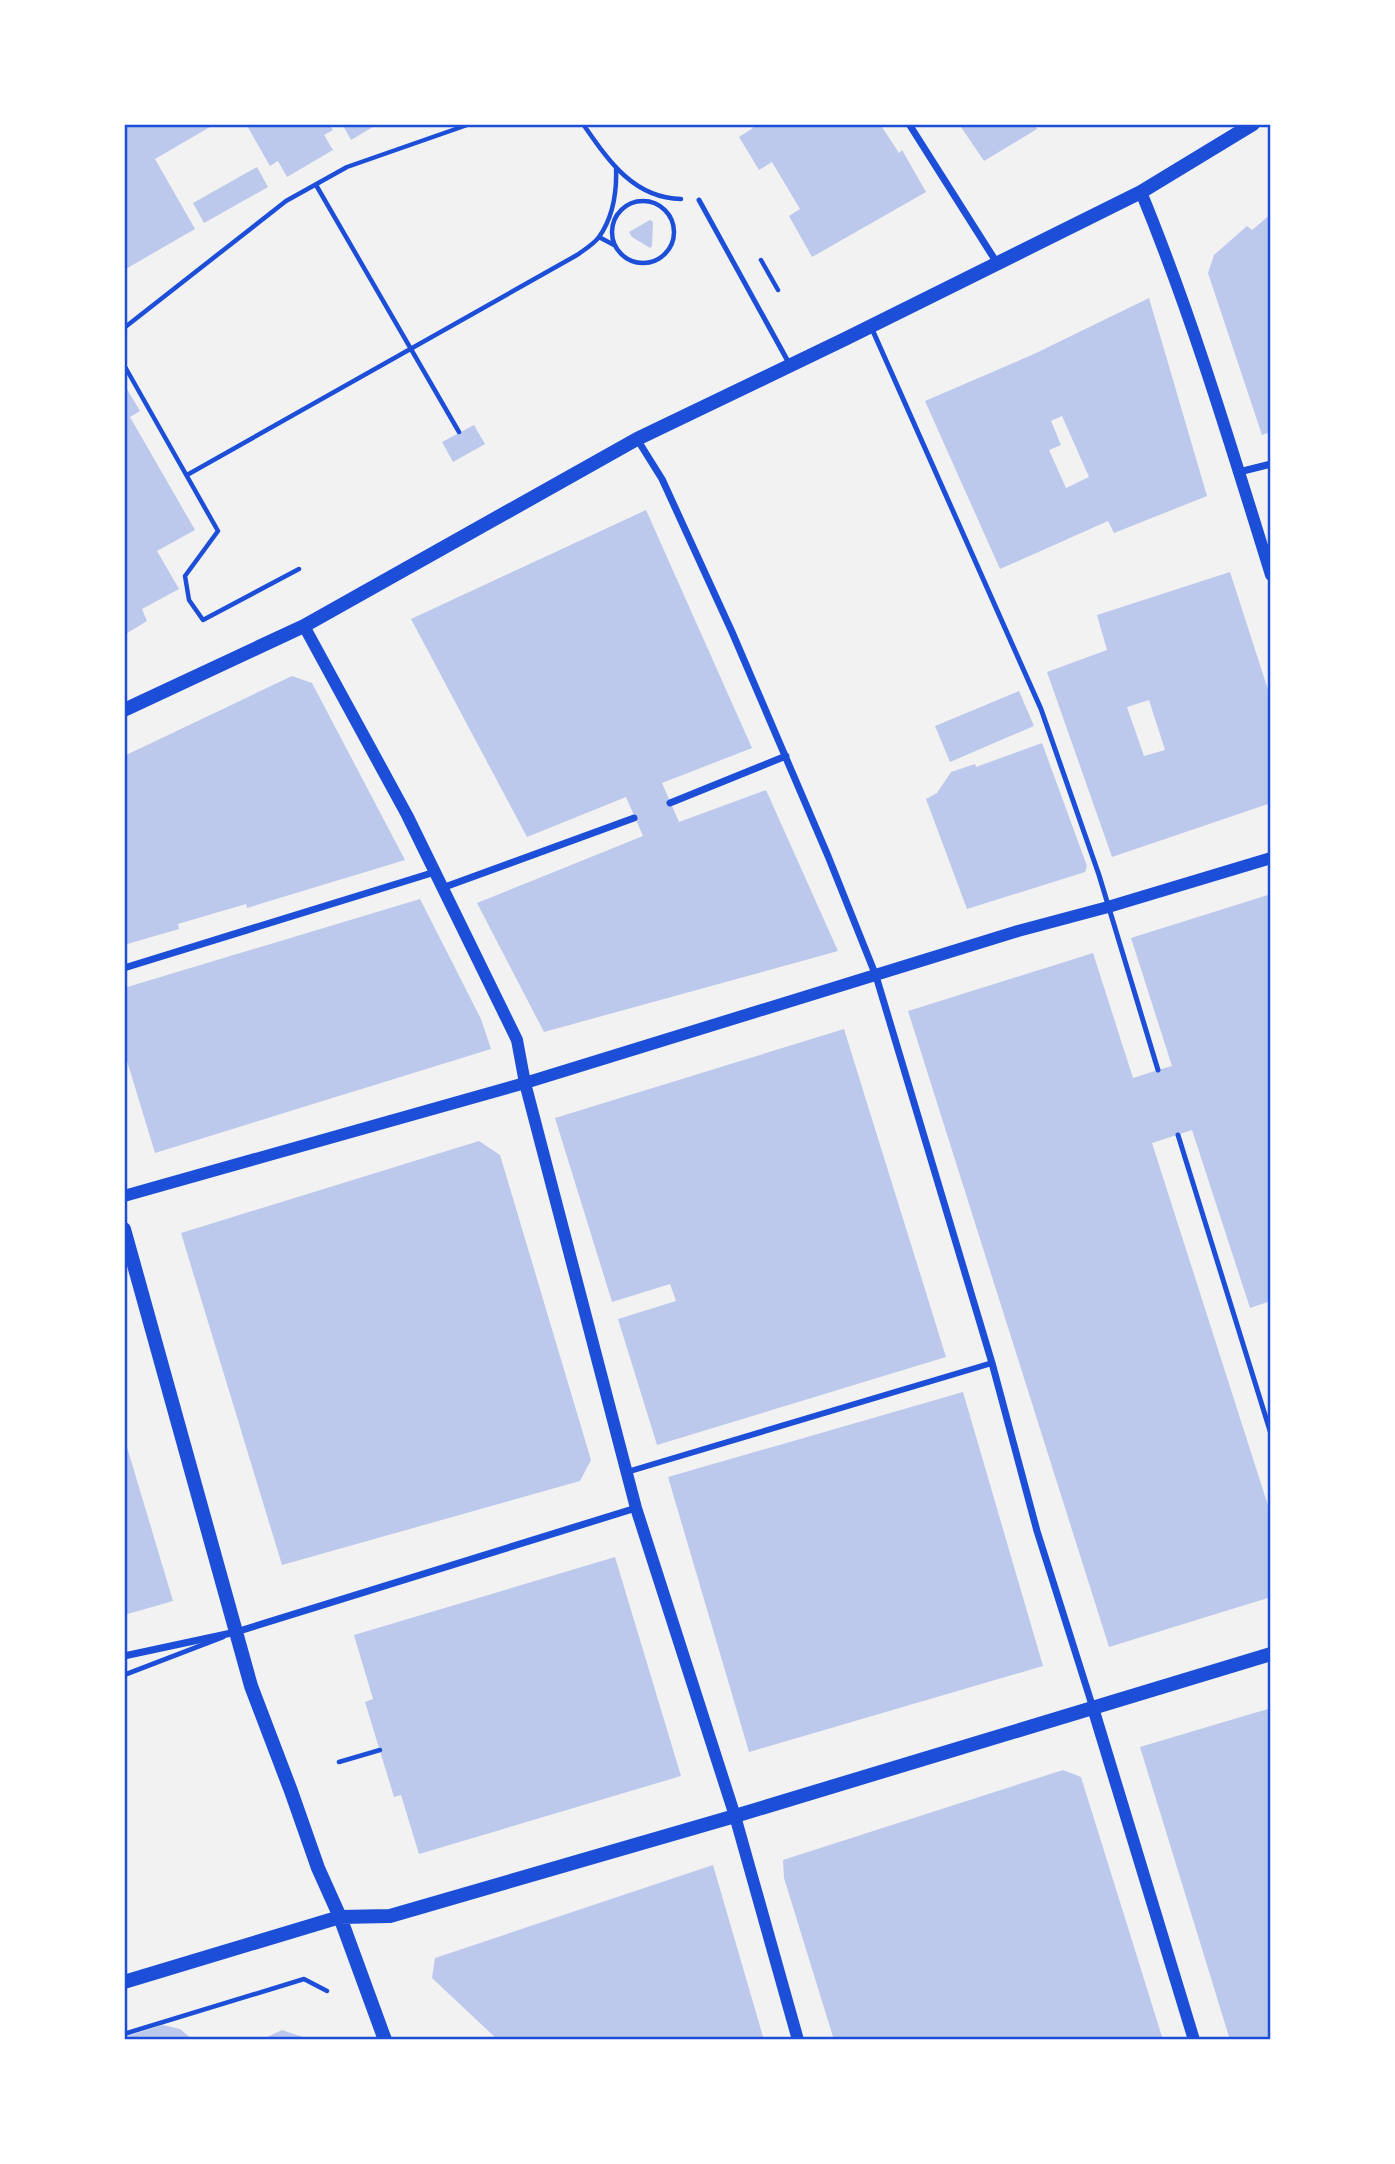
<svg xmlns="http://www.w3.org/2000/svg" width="1395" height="2164" viewBox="0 0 1395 2164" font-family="Overpass,sans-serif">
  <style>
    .building { fill: #bdc9ec; fill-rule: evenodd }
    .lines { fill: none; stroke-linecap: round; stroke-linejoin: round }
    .path { stroke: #1d4ed8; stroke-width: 4.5 }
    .service { stroke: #1d4ed8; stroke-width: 5 }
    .pedestrian { stroke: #1d4ed8; stroke-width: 6 }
    .minor { stroke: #1d4ed8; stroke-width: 7 }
    .tertiary { stroke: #1d4ed8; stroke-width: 12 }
    .secondary { stroke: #1d4ed8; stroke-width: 14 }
    .neatline { fill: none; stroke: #1d4ed8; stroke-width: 2.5 }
  </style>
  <rect width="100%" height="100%" fill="#f2f2f2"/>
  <!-- building -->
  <path class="building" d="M124 124H215L155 159 195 229 124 270Z
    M246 124H329L333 130 324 135 333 150 287 177 278 161 270 166Z
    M342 124H378L351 140Z
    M751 124H880L899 153 902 150 926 192 812 257 789 216 800 209 772 162 759 170 739 137 753 128Z
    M959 124H1034L1037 129 984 161Z
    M257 167 268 187 204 223 193 203Z
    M1271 214V432L1262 435 1208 273 1214 255 1247 226 1252 230Z
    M650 220 653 222 652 246 650 248 632 237 629 232Z
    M1149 298 1207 496 1114 533 1108 521 1000 569 925 401 1034 354ZM1062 416 1089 477 1066 488 1049 450 1061 445 1051 421Z
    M124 384 140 411 130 417 195 530 157 551 179 589 142 609 147 621 124 635Z
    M474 425 485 444 453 462 442 442Z
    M646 510 752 748 662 783 679 822 766 790 838 951 544 1032 477 903 643 836 626 797 527 837 411 619Z
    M1230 572 1271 699V803L1112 857 1047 672 1107 650 1097 615ZM1149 700 1165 750 1144 756 1127 707Z
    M292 676 312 683 405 860 247 908 246 904 178 924 179 929 124 945V756Z
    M1019 691 1034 726 950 762 935 726Z
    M1042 743 1087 866 1085 872 967 909 926 799 937 793 951 772 975 764 976 767Z
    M1271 894V1301L1250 1308 1192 1130 1152 1143 1271 1515V1597L1109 1647 908 1011 1093 953 1133 1078 1158 1070 1172 1066 1131 938Z
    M420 899 481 1019 491 1049 155 1153 124 1051V988Z
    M844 1029 946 1357 657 1445 618 1319 676 1301 670 1284 612 1302 555 1118Z
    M479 1141 500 1155 591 1460 580 1481 282 1565 181 1233Z
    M963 1392 1043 1666 749 1752 668 1477Z
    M124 1437 173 1601 124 1615Z
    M615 1557 681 1776 419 1854 401 1795 394 1797 365 1702 373 1699 354 1635Z
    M1271 1708V2040H1230L1140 1747Z
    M1063 1770 1081 1777 1163 2040H834L784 1878 783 1860Z
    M713 1865 764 2040H498L432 1978 435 1958Z
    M163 2025 180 2029 193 2040H124V2037Z
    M282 2030 309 2039V2040H261Z"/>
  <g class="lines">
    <!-- path -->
    <path class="path" d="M583 124C608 160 633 198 681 199
      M316 185 459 432
      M612 232a31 31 0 1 1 62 0a31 31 0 1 1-62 0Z
      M599 237 614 245
      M761 260 778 290
      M124 328 286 201 347 167 470 124
      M124 365 218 531 185 576 189 600 203 620 299 569
      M187 475 577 255C584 250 594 244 599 237 613 217 617 191 616 167
      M339 1762 380 1750
      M124 2034 304 1979 327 1991"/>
    <!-- service -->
    <path class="service" d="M699 200 790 365
      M872 329 1041 709 1099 875 1158 1070
      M1178 1135 1271 1434
      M124 1675 223 1637"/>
    <!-- pedestrian -->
    <path class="pedestrian" d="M627 1472 992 1363"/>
    <!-- minor -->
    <path class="minor" d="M909 124 997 263
      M637 439 662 479 732 632 828 856 876 976 992 1363 1037 1531 1093 1708
      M1239 472 1271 464
      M670 803 786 756
      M442 888 634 818
      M124 968 435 872
      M124 1656 236 1632 636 1508"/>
    <!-- tertiary -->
    <path class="tertiary" d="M1141 192C1192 316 1231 446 1271 575
      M304 626 407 815 517 1040 525 1083 636 1508 735 1816 798 2040
      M124 1196 525 1083 1018 931 1108 907 1271 858
      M1093 1708 1194 2040"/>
    <!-- secondary -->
    <path class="secondary" d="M124 710 304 626 637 439 845 339 1141 192 1253 124
      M124 1229 251 1686 291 1791 318 1868 340 1917 385 2040
      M124 1982 340 1917 390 1916 735 1816 1271 1654"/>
  </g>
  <!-- border -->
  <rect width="1395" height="2164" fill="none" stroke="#ffffff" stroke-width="252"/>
  <rect x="126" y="126" width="1143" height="1912" class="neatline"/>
</svg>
